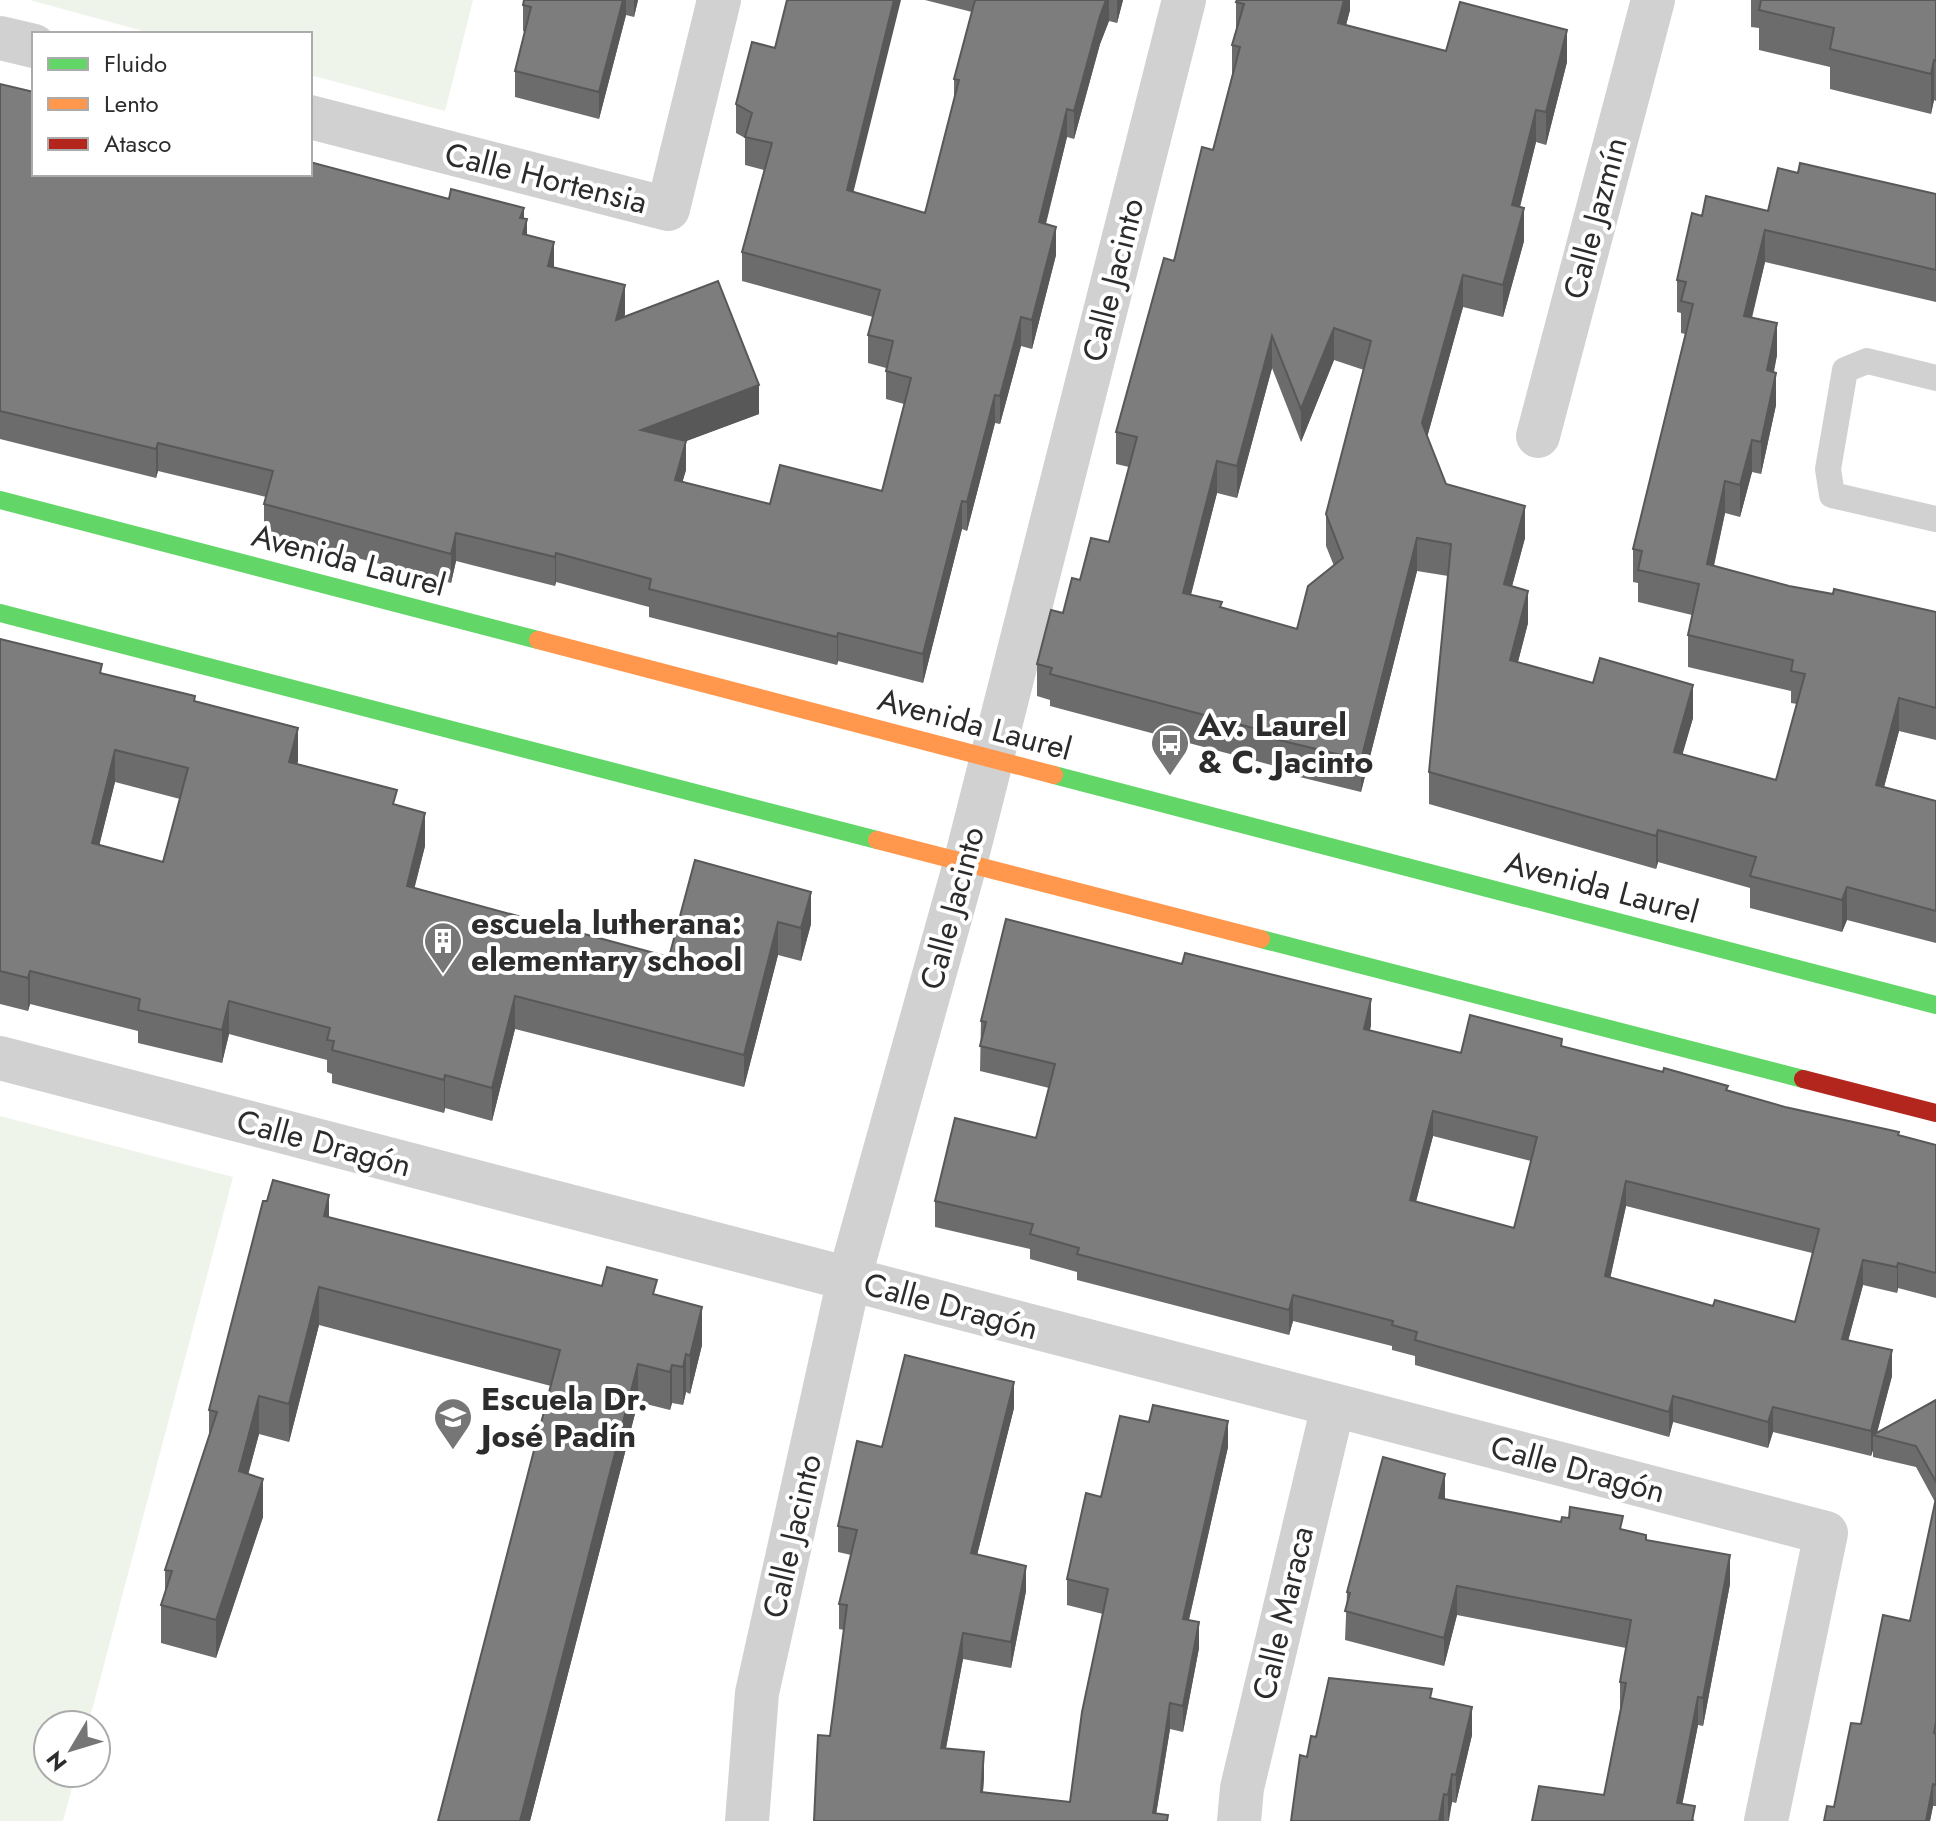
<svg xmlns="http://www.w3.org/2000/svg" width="1936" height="1821" viewBox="0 0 1936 1821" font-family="Jost,sans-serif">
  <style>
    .green { fill: #eef4e9 }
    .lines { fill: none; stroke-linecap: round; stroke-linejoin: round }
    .lane { stroke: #d1d1d1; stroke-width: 26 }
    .street { stroke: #d1d1d1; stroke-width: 44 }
    .fast { stroke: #63d668; stroke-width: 18 }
    .slow { stroke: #ff974d; stroke-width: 18 }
    .jam { stroke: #b3261e; stroke-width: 18 }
    .wall { fill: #6c6c6c; fill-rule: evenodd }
    .shaded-wall { fill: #585858 }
    .building { fill: #7d7d7d; stroke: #585858; stroke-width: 2; fill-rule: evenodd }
    .labels { text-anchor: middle; stroke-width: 8; stroke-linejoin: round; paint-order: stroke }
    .street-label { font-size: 32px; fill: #2c2c2c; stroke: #fff }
    .poi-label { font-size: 32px; font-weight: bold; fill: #2c2c2c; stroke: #fff; text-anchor: start }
  </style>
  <rect width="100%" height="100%" fill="#fff"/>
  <!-- green -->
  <path class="green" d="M30 0H473L445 111 310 75V34H154Z
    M0 1116 233 1177 88 1725H48V1773H76L63 1821H0Z"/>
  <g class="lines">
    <!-- lane -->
    <path class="lane" d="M1936 378 1867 361 1845 370 1828 469 1832 495 1936 519"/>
    <!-- street -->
    <path class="street" d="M0 38 34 46
      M310 117 668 209 719 0
      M1538 436 1653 0
      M0 1058 1826 1533 1766 1821
      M747 1821 757 1693 849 1279 965 864 1184 0
      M1239 1821 1242 1788 1333 1406"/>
    <!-- fast -->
    <path class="fast" d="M0 500 538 640
      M0 613 877 840
      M1054 775 1936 1005
      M1261 939 1803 1079"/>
    <!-- slow -->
    <path class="slow" d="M538 640 1054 775
      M877 840 1261 939"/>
    <!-- jam -->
    <path class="jam" d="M1803 1079 1936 1113"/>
  </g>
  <!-- wall -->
  <path class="wall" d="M524 0H638L634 17 626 15 599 119 515 97V71L525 32 523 31V5Z
    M925 0H1123L1117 23 1109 21 1100 44 1074 139 1067 137 1046 224 1056 255 1032 349 1021 346 1000 424 995 423 967 531 962 529 923 683 838 661 837 665 649 617V607L556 582 555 586 456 561 451 583 264 533V504L266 497 158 471 156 478 0 439V84L34 174 524 218 527 235 554 268 625 314 624 317 759 414 686 441V470L682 482 770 504 882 491 904 404 886 399V368L868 363V335L873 317 742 281V252L764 170 745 165V138L736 133V104L752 42 854 192 925 213 954 99V79L972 12Z
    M1350 0V10L1346 25 1446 51 1567 62 1546 145 1536 142 1520 207 1524 241 1503 317 1463 307 1427 437 1446 484 1525 538 1512 586 1528 623 1518 662 1693 718 1682 754 1776 780 1797 704 1791 703V691L1688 667V635L1692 615 1638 602V583L1633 582V549L1685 334 1681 333V313L1677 312V280L1702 216 1768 211 1798 173 1936 194V302L1765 262 1752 318 1777 355 1774 372 1776 405 1761 474 1752 472 1740 517 1725 513 1714 566 1789 586 1936 612V740L1899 731 1884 787 1936 801V970V943L1847 920 1842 932 1750 908V888L1658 862 1656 869 1429 804V772L1448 576 1417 571 1361 792 1275 771V766L1050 706V700L1037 696V664L1080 580 1109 542 1129 467 1116 464V432L1213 150 1232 75V45L1236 31V2ZM1334 360 1364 370 1326 514V546L1334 566 1297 629 1222 608 1191 595 1217 493 1237 498 1272 368 1301 442Z
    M1751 0H1936V101L1934 100 1931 114 1830 89V67L1759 50V28L1751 27Z
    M0 639 102 673 195 701 298 761 297 764 397 805 425 846 414 888 669 957 695 860 811 924 801 961 778 955 744 1087 515 1029 492 1121 445 1108 444 1113 332 1083V1074L327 1072V1060L229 1034 222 1063 138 1043V1031L30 1004 28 1011 0 1004ZM115 782 180 799 163 862 99 845Z
    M981 1021 1371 1025 1370 1030 1461 1053 1562 1046 1785 1107 1936 1145V1298L1898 1288 1897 1293 1863 1285 1848 1340 1892 1376 1877 1433 1936 1400V1806H1933L1930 1821H1824L1834 1807 1861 1724 1910 1621 1935 1502 1916 1467 1873 1457V1450L1871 1456 1773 1432 1768 1448 1673 1422 1669 1437 1415 1365V1356L1392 1350V1346L1293 1321 1289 1335 1077 1280V1272L1030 1259V1249L935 1227V1201L1036 1138 1049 1088 980 1071ZM1433 1136 1531 1161 1514 1228 1416 1201ZM1626 1206 1812 1253 1795 1322 1713 1306 1610 1278Z
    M329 1217 602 1286 657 1295 702 1345 690 1394 686 1392 683 1405 672 1403 670 1410 638 1402 530 1821H438L551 1386 319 1325 289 1442 259 1434 248 1474 263 1517 216 1658 161 1643V1605L165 1592V1570L209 1437V1410Z
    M1014 1408 977 1555 1026 1591 1011 1668 963 1659 946 1748 984 1777 983 1792 1070 1802 1103 1614 1067 1605V1579L1101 1497 1228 1447 1189 1620 1199 1648 1183 1732 1170 1729 1156 1814 1168 1821H814L830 1736 844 1630 839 1629V1604L851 1555 838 1552V1526L882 1447Z
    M1445 1500 1561 1522 1623 1530 1646 1540 1730 1584 1703 1726 1698 1725 1682 1804 1695 1821 1604 1795 1620 1710V1682L1626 1648 1457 1615 1444 1666 1345 1640 1347 1592Z
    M1432 1698 1472 1735 1456 1803 1452 1802 1449 1821H1291L1307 1757 1316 1737Z"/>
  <!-- shaded-wall -->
  <path class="shaded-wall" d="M623 0H626V15L599 119V92Z
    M634 0H638L634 17Z
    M894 0H901L847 218V190Z
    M1106 0H1109V21L1100 44 1074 139V111L1100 16Z
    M1117 0H1123L1117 23Z
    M1344 0H1350V10L1338 55V23Z
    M1567 30V62L1546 145V112Z
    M1934 60V100L1931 114V74Z
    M1067 109V137L1039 250V222Z
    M1536 110V142L1512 238V205Z
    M524 208V230L527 219V247L523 262 520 218Z
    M1524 208V241L1503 317V285Z
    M1056 227V255L1032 349V320Z
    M1765 230V262L1744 348V316Z
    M554 242V270L548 266Z
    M1463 275V307L1422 456V423Z
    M625 285V314L616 349V320Z
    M1021 317V346L1000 424V396Z
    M1777 323V355L1767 402V370Z
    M1334 328V360L1301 442V409Z
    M1272 336V368L1237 498V466Z
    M1776 373V405L1761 474V442Z
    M759 385V414L641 458V430Z
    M995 395V423L967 531V502Z
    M1752 440V472L1740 517V485Z
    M686 441V470L675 508V480Z
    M158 443V471L156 478V449Z
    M1217 461V493L1183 625V593Z
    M1725 481V513L1707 596V564Z
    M962 501V529L923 683V654Z
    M1525 506V538L1504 616V584Z
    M456 533V561L451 583V554Z
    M1417 538V571L1361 792V760Z
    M556 553V582L555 586V557Z
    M1528 591V623L1510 692V660Z
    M838 633V661L837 665V637Z
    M1693 685V718L1674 784V752Z
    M1899 698V731L1876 817V785Z
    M298 728V761L289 794V762Z
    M115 750V782L92 875V843Z
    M425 813V846L407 918V886Z
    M1658 830V862L1656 869V836Z
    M1847 887V920L1842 932V900Z
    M811 892V924L801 961V928Z
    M778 922V955L744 1087V1055Z
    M30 971V1004L28 1011V978Z
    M515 996V1029L492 1121V1088Z
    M1371 999V1025L1364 1054V1029Z
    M229 1001V1034L222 1063V1030Z
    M445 1075V1108L444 1113V1080Z
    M1433 1111V1136L1410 1225V1200Z
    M1626 1181V1206L1605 1302V1276Z
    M329 1195V1233L324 1216Z
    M1863 1260V1285L1842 1364V1339Z
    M1898 1263V1288L1897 1293V1267Z
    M319 1287V1325L289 1442V1404Z
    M1293 1295V1321L1289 1335V1310Z
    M702 1307V1345L690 1394V1356Z
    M1892 1350V1376L1876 1436 1873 1435V1450L1871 1456V1431Z
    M686 1354V1392L683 1405V1367Z
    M638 1364V1402L530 1821H520Z
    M672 1365V1403L670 1410V1372Z
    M1014 1382V1408L971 1579V1553Z
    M259 1396V1434L239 1509V1471Z
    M1673 1396V1422L1669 1437V1412Z
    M1773 1407V1432L1768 1448V1422Z
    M1228 1421V1447L1183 1645V1619Z
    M1445 1474V1502L1439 1498Z
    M263 1479V1517L216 1658V1620Z
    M1730 1555V1584L1703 1726V1698Z
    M1026 1566V1591L1011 1668V1642Z
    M1457 1586V1615L1444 1666V1638Z
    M1199 1622V1648L1183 1732V1706Z
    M963 1633V1659L941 1774V1748Z
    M1698 1697V1725L1679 1821 1677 1803Z
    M1170 1703V1729L1155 1821 1153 1813Z
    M1472 1707V1735L1456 1803V1775Z
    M984 1752V1777L981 1818V1792Z
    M1452 1774V1802L1448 1821V1795Z
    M1933 1784V1806L1930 1821H1926Z
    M1444 1794V1821H1439Z"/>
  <!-- building -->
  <path class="building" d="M524 0H623L599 92 515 71 531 7 523 5Z
    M787 0H894L847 190 925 213 959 80 954 79 975 0H1106L1100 16 1074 111 1067 109 1039 222 1056 227 1032 320 1021 317 1000 396 995 395 967 502 962 501 923 654 838 633 837 637 649 589 651 579 556 553 555 557 456 533 451 554 264 504 273 471 158 443 156 449 0 411V84L34 92V174H310V162L449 199 451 189 524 208 520 218 527 219 523 234 554 242 548 266 625 285 616 320 718 281 759 385 641 430 686 441 675 480 770 504 780 465 882 491 911 378 886 371 893 341 868 335 880 290 742 252 772 143 745 137 752 113 736 104 752 42 775 48Z
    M1237 0H1344L1338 23 1446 51 1460 2 1567 30 1546 112 1536 110 1512 205 1524 208 1503 285 1463 275 1422 423 1446 484 1525 506 1504 584 1528 591 1510 660 1593 683 1600 658 1693 685 1674 752 1776 780 1805 674 1791 671 1793 660 1688 635 1699 584 1638 570 1642 551 1633 549 1693 304 1681 301 1686 282 1677 280 1692 213 1702 216 1706 196 1768 211 1778 168 1798 173 1800 163 1936 194V270L1765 230 1744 316 1777 323 1767 370 1776 373 1761 442 1752 440 1740 485 1725 481 1707 564 1789 586 1833 594 1834 589 1936 612V708L1899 698 1876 785 1936 801V911L1847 887 1842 900 1750 876 1756 857 1658 830 1656 836 1429 772 1451 544 1417 538 1361 760 1275 739 1276 734 1050 674 1052 668 1037 664 1051 610 1063 613 1072 578 1080 580 1091 538 1109 542 1137 437 1116 432 1164 258 1174 261 1202 147 1213 150 1240 47 1232 45 1244 4 1236 2ZM1334 328 1371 341 1326 514 1343 558 1308 586 1297 629 1220 607 1222 602 1183 593 1217 461 1237 466 1272 336 1301 409Z
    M1761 0H1936V61L1934 60 1931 74 1830 49 1834 28 1759 10Z
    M0 639 102 664 100 673 195 696 194 701 298 728 289 762 397 790 393 804 425 813 407 886 669 957 695 860 811 892 801 928 778 922 744 1055 515 996 492 1088 445 1075 444 1080 332 1050 334 1041 327 1040 330 1028 229 1001 222 1030 138 1010 140 999 30 971 28 978 0 971ZM115 750 188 768 163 862 92 843Z
    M1006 919 1182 964 1185 953 1371 999 1364 1029 1461 1053 1470 1015 1562 1039 1561 1046 1663 1072 1664 1068 1728 1086 1726 1090 1785 1107 1899 1132 1898 1135 1936 1145V1273L1898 1263 1897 1267 1863 1260 1842 1339 1892 1350 1871 1431 1773 1407 1768 1422 1673 1396 1669 1412 1415 1340 1417 1332 1392 1325 1393 1321 1293 1295 1289 1310 1077 1254 1079 1248 1030 1234 1033 1224 935 1201 955 1118 1036 1138 1055 1064 980 1046 986 1022 981 1021ZM1433 1111 1537 1137 1514 1228 1410 1200ZM1626 1181 1819 1229 1795 1322 1715 1300 1713 1306 1605 1276Z
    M273 1180 329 1195 324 1216 602 1286 607 1267 657 1280 653 1294 702 1307 690 1356 686 1354 683 1367 672 1365 670 1372 638 1364 520 1821H438L560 1350 319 1287 289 1404 259 1396 239 1471 263 1479 216 1620 161 1605 172 1571 165 1570 217 1412 209 1410 263 1201H267Z
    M905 1355 1014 1382 971 1553 1026 1566 1011 1642 963 1633 941 1748 984 1752 981 1792 1070 1802 1082 1712 1108 1589 1067 1579 1086 1493 1101 1497 1120 1416 1149 1422 1153 1405 1228 1421 1183 1619 1199 1622 1183 1706 1170 1703 1153 1813 1168 1815 1167 1821H814L818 1735 830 1736 847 1605 839 1604 857 1530 838 1526 857 1441 882 1447Z
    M1936 1400V1482L1916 1446 1873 1435Z
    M1383 1457 1445 1474 1439 1498 1561 1522 1562 1517 1569 1518 1570 1507 1623 1516 1620 1529 1646 1535V1540L1730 1555 1703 1698 1698 1697 1677 1803 1695 1806 1692 1821H1532L1539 1786 1604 1795 1626 1683 1620 1682 1631 1620 1457 1586 1444 1638 1345 1611 1350 1593 1347 1592Z
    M1936 1498V1722L1934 1733 1936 1734V1785L1933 1784 1926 1821H1824L1827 1806 1834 1807 1851 1723 1861 1724 1883 1615 1910 1621Z
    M1329 1678 1432 1689 1430 1698 1472 1707 1456 1775 1452 1774 1448 1795 1444 1794 1439 1821H1291L1300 1755 1307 1757 1311 1736 1316 1737Z"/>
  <!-- icons -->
  <defs>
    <g id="bus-pin" transform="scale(2)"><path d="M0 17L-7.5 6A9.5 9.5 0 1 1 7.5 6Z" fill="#767676" stroke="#fff"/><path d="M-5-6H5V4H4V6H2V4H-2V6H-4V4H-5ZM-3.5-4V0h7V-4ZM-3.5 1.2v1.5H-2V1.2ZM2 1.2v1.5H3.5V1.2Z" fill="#fff"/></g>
    <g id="building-pin" transform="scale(2)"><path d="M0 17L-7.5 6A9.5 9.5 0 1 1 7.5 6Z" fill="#767676" stroke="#fff"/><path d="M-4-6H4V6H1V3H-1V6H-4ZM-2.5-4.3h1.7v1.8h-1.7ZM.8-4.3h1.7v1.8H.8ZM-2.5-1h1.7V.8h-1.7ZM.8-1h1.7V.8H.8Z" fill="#fff"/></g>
    <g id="school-pin" transform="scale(2)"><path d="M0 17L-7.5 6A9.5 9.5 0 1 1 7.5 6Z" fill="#767676" stroke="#fff"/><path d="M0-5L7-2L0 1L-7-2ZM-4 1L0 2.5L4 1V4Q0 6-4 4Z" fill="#fff"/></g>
  </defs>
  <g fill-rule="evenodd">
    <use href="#bus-pin" x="1170" y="743"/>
    <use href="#building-pin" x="443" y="941"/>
    <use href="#school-pin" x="453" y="1417"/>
  </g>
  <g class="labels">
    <!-- street labels -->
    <g class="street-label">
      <text transform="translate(546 178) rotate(14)" y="11">Calle Hortensia</text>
      <text transform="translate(1595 218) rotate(-75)" y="11">Calle Jazmín</text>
      <text transform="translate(1113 280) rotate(-76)" y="11">Calle Jacinto</text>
      <text transform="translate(349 560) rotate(15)" y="11">Avenida Laurel</text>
      <text transform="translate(975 724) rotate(15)" y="11">Avenida Laurel</text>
      <text transform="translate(1602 887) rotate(15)" y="11">Avenida Laurel</text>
      <text transform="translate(952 908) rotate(-75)" y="11">Calle Jacinto</text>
      <text transform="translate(324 1143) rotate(15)" y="11">Calle Dragón</text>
      <text transform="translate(951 1306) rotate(15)" y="11">Calle Dragón</text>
      <text transform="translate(1578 1469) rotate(15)" y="11">Calle Dragón</text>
      <text transform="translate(792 1536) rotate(-77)" y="11">Calle Jacinto</text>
      <text transform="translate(1283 1613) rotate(-77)" y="11">Calle Maraca</text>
    </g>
    <!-- poi labels -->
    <g class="poi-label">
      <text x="1198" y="736">Av. Laurel<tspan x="1198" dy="37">&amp; C. Jacinto</tspan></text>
      <text x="471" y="934">escuela lutherana:<tspan x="471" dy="37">elementary school</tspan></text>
      <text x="481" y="1410">Escuela Dr.<tspan x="481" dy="37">José Padín</tspan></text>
    </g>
  </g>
  <!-- legend -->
  <rect x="32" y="32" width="280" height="144" fill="#ffffff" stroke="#ababab" stroke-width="2"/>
  <rect x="48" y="58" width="40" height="12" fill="#63d668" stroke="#ababab" stroke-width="2"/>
  <text x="104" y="72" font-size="24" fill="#2c2c2c">Fluido</text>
  <rect x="48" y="98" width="40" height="12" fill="#ff974d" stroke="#ababab" stroke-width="2"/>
  <text x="104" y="112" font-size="24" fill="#2c2c2c">Lento</text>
  <rect x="48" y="138" width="40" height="12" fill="#b3261e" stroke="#ababab" stroke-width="2"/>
  <text x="104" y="152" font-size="24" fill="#2c2c2c">Atasco</text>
  <!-- north arrow -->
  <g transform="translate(72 1749) rotate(232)"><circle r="38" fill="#ffffff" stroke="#ababab" stroke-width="2"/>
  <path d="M0-6L14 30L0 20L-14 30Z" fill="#767676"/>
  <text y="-12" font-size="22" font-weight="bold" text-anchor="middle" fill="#2c2c2c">N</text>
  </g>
</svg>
